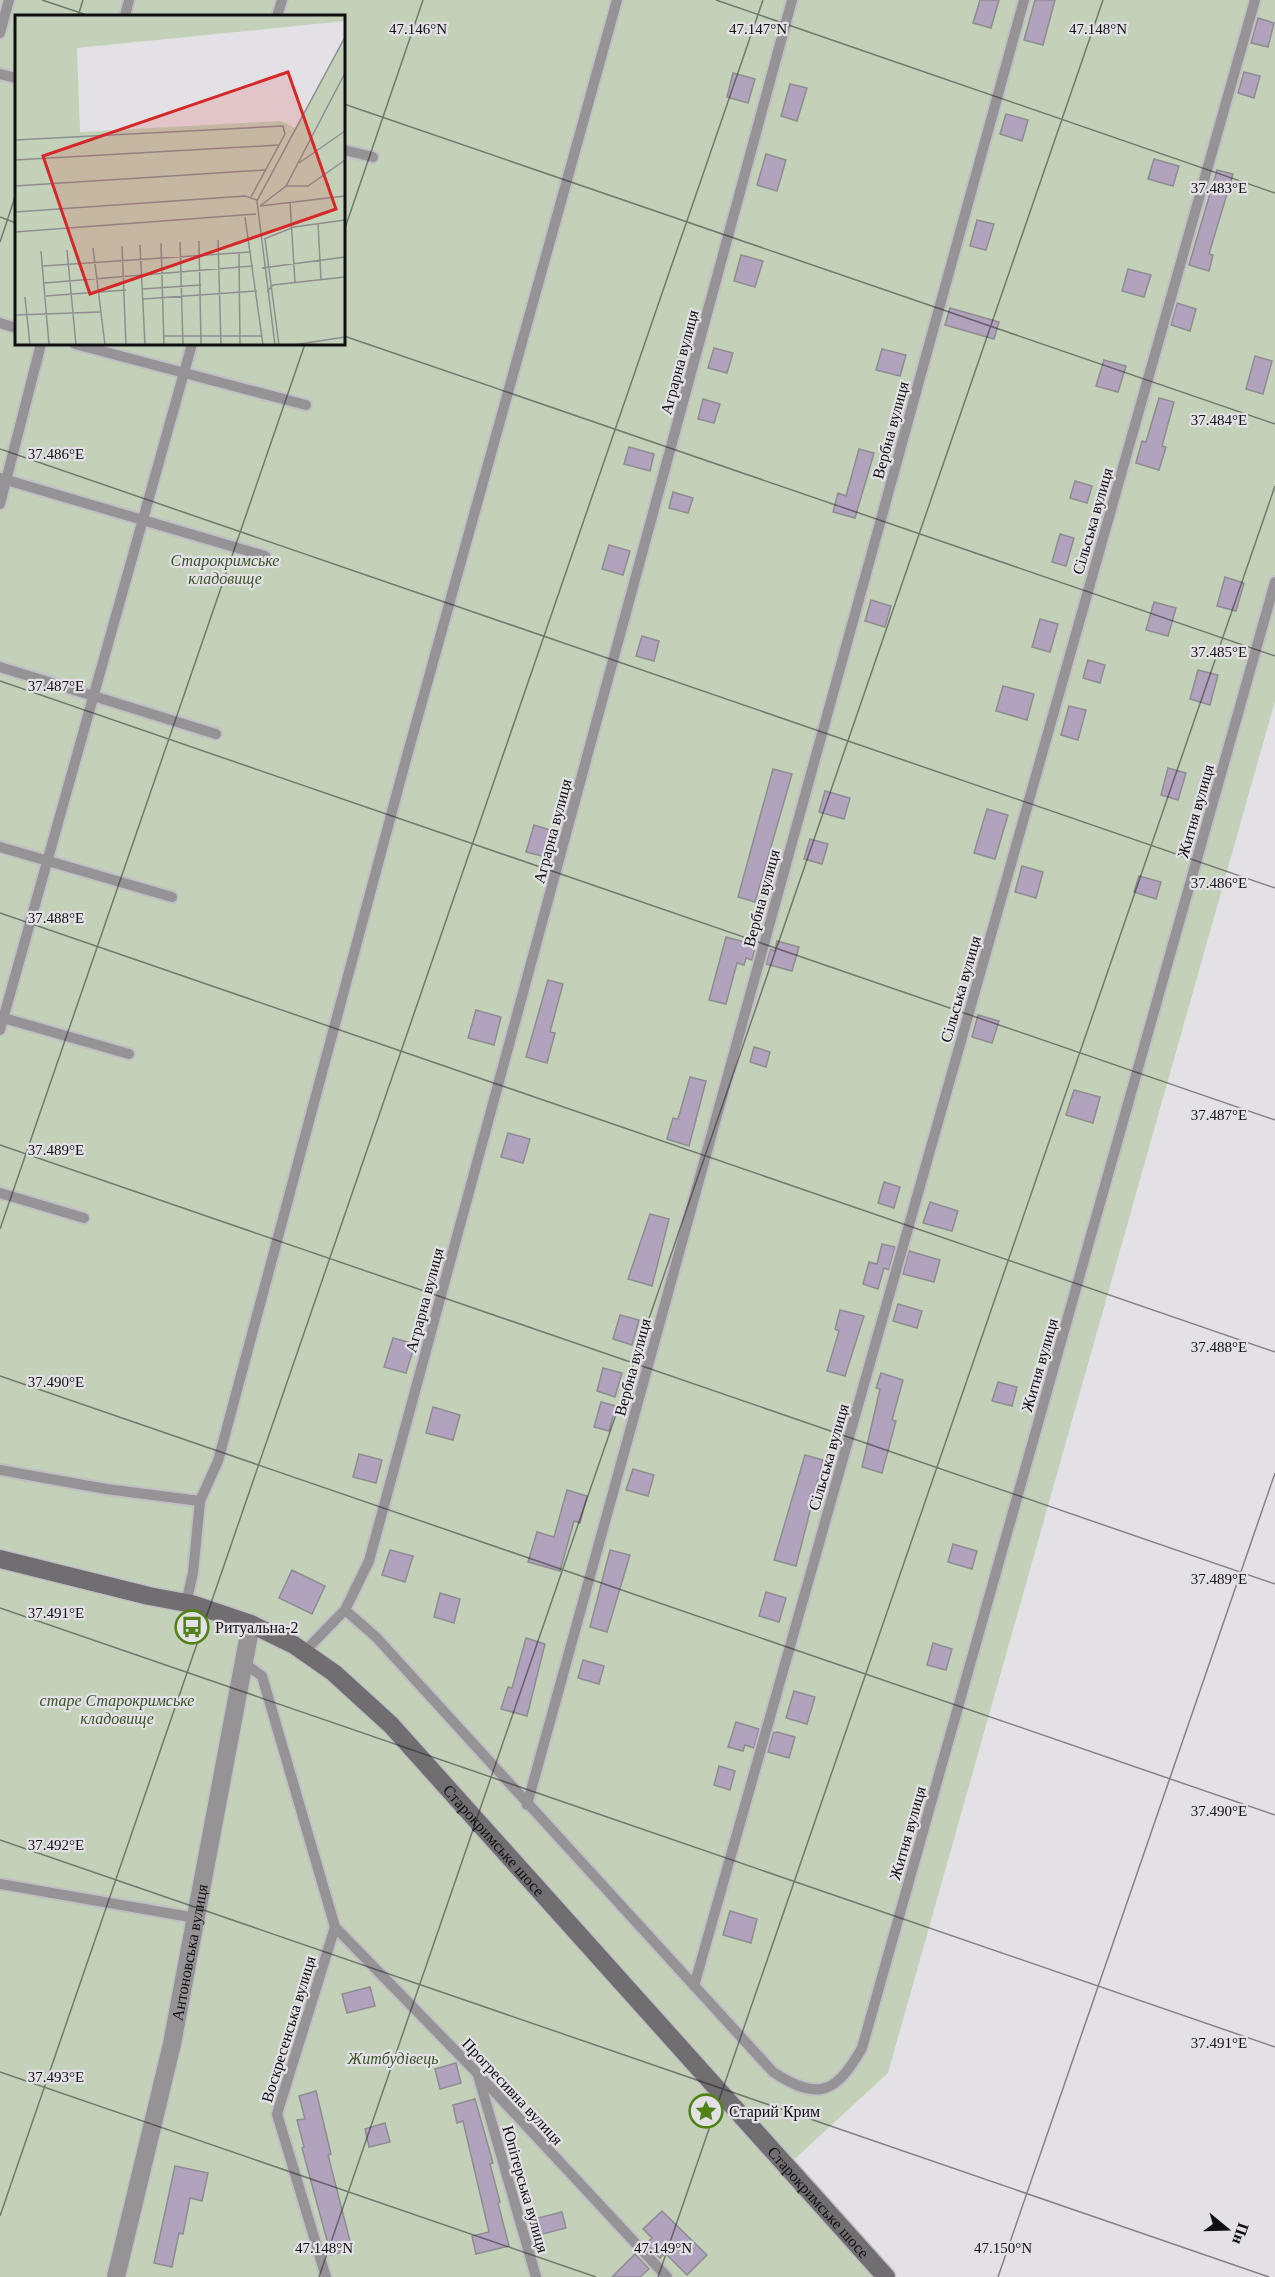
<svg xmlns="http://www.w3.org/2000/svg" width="1275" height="2277" viewBox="0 0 1275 2277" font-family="'Times New Roman',serif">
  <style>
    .green { fill: #c2d1b8; fill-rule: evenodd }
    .building { fill: #b1a2be; stroke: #8f8c91; stroke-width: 1.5 }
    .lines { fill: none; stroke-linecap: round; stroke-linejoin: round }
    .lane-casing { stroke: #c1bfc4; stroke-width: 14 }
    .street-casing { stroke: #c1bfc4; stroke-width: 21 }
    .secondary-casing { stroke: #c1bfc4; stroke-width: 21 }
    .lane { stroke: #959396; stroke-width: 10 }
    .street { stroke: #959396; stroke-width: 18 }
    .secondary { stroke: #706e71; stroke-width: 18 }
    .ticks { fill: none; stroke: #100f11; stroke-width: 1.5; stroke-opacity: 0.45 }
    .labels { text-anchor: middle; stroke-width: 4.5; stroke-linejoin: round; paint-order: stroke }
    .street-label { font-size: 16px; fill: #100f11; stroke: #e3e1e6 }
    .park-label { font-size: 16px; font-style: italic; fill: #3a5227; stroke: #e3e1e6 }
    .poi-label { font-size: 16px; fill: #100f11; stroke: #e3e1e6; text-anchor: start }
    .inset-road { fill: none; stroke: #8f8d91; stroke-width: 1.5 }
    .view { fill: #d62828; fill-opacity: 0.15; stroke: #d62828; stroke-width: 3 }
    .inset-edge { fill: none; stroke: #100f11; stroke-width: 3 }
    .ticks-label { font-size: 15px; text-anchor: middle; fill: #100f11; stroke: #e3e1e6; stroke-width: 4.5; stroke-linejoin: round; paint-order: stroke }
  </style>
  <rect width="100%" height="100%" fill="#e3e1e6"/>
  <!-- green -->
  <path class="green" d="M0 0H1275V701L888 2073 786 2167 886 2277H0ZM16 16H344V344H16Z"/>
  <!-- building -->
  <path class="building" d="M980 0H999L991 28 973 23Z
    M1035 0H1055L1043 45 1024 40Z
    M1258 18 1274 23 1268 47 1251 43Z
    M1244 72 1260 76 1254 98 1238 93Z
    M733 73 755 79 748 103 727 97Z
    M790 84 807 88 797 121 781 116Z
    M1006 114 1028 120 1022 141 1000 134Z
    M766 154 786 160 777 191 757 185Z
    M1154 159 1179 166 1173 186 1148 179Z
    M1217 170 1233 174 1209 254 1213 255 1209 271 1189 265Z
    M977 220 994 224 986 250 970 246Z
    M741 255 763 261 755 287 734 281Z
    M1128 269 1151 275 1144 297 1122 291Z
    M1177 303 1196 309 1190 331 1171 325Z
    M950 308 999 322 994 339 945 325Z
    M714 348 733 353 727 373 708 368Z
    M882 349 906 355 900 376 876 370Z
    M1255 356 1272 361 1263 394 1246 389Z
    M1104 360 1126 366 1118 392 1096 386Z
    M1159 398 1174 402 1162 446 1166 447 1159 470 1136 463 1142 441 1146 442Z
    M703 399 720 404 714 423 698 419Z
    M629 447 654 454 650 471 624 464Z
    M859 449 874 453 855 518 833 512 838 493 846 496Z
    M1075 481 1092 486 1087 503 1070 498Z
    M673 492 693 498 688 513 669 508Z
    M1060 534 1074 538 1066 566 1052 562Z
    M609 545 630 551 623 575 602 569Z
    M1225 577 1244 583 1236 611 1217 606Z
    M871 600 891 606 885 627 865 621Z
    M1154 602 1176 608 1168 636 1146 630Z
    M1040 619 1058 624 1050 652 1032 647Z
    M642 636 659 641 654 661 636 656Z
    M1088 660 1105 665 1100 683 1083 678Z
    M1198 670 1218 675 1210 705 1190 699Z
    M1003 686 1034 694 1027 720 996 711Z
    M1069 706 1086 710 1078 740 1061 735Z
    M1168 768 1186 773 1178 800 1161 795Z
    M773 769 792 774 755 902 738 897Z
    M825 791 850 798 844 819 819 812Z
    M987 809 1008 815 995 859 974 853Z
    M534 825 550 830 542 856 526 852Z
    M810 839 828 844 822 864 804 859Z
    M1022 866 1043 872 1036 898 1015 892Z
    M1139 876 1161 882 1156 899 1134 892Z
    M726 937 756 945 752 960 746 958 744 965 737 963 726 1004 709 1000Z
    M777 941 799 947 792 971 766 964 770 949 775 951Z
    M548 980 563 984 550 1032 555 1033 547 1063 526 1057Z
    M476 1010 501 1017 494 1045 468 1038Z
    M978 1015 999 1021 992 1043 972 1037Z
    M754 1047 770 1052 766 1067 750 1062Z
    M690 1077 706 1081 689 1146 667 1139 673 1118 678 1119Z
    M1074 1090 1100 1097 1093 1123 1066 1115Z
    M508 1133 530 1139 523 1163 501 1157Z
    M884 1182 900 1187 894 1208 878 1203Z
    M930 1202 958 1211 952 1231 923 1223Z
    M650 1214 669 1219 652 1286 628 1279Z
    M882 1244 895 1247 889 1270 884 1268 878 1289 863 1284 869 1262 877 1264Z
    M909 1251 940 1260 934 1282 903 1274Z
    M898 1304 922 1311 917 1328 893 1321Z
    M840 1310 864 1316 845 1376 827 1371 839 1331 835 1329Z
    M620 1315 639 1320 632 1345 613 1339Z
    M393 1338 415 1344 406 1373 384 1367Z
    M603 1368 622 1373 615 1397 597 1391Z
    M881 1373 903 1380 892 1420 896 1421 882 1473 862 1467 880 1389 876 1388Z
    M998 1382 1017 1387 1012 1406 992 1401Z
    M601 1402 616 1406 609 1431 594 1427Z
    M433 1407 460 1415 453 1440 426 1433Z
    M359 1454 382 1460 376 1483 353 1477Z
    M805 1455 823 1460 796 1566 774 1560Z
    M633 1469 654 1475 648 1496 626 1490Z
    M567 1490 587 1496 580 1523 574 1521 560 1571 528 1562 537 1532 554 1537Z
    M953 1544 977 1551 972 1569 948 1562Z
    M390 1550 413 1556 405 1582 382 1575Z
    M610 1550 630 1555 607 1632 590 1627Z
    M292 1570 325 1586 312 1614 279 1598Z
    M766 1592 786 1598 779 1622 759 1616Z
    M440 1593 460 1599 454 1623 434 1617Z
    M526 1638 545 1644 527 1716 501 1709 508 1687 512 1688Z
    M933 1643 952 1649 946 1670 927 1665Z
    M583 1660 604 1666 599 1684 578 1678Z
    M794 1691 815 1697 807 1724 786 1718Z
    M736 1722 759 1729 754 1748 745 1745 743 1751 728 1747Z
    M777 1732 795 1737 789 1758 768 1752 773 1733Z
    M719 1766 735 1771 730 1790 714 1785Z
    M730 1911 757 1919 751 1943 723 1935Z
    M370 1987 375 2006 347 2013 342 1994Z
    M456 2063 461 2083 440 2089 435 2069Z
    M316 2091 331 2154 328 2155 352 2249 331 2255 302 2148 304 2147 297 2120 305 2119 299 2096Z
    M475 2099 493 2163 490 2164 500 2202 498 2203 509 2246 476 2254 472 2236 489 2232 463 2121 457 2123 453 2105Z
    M385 2123 390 2142 369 2147 365 2129Z
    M175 2166 208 2173 202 2201 190 2198 183 2234 179 2233 172 2267 154 2263Z
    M662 2211 707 2255 687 2275 665 2253 660 2258 646 2244 652 2238 643 2229Z
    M562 2212 566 2228 542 2234 538 2218Z
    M635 2254 649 2269 640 2277H612Z"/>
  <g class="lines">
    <!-- lane casing -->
    <g class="lane-casing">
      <path id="lane" d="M125 16 129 0
        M277 16 282 0
        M0 33 9 0
        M0 74 16 78
        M344 150 373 157
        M0 323 16 328
        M75 344 306 405
        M0 478 265 556
        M0 504 41 344
        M0 667 216 734
        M0 847 172 897
        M0 1017 129 1054
        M0 1030 192 344
        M0 1193 84 1218
        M0 1470 106 1489 200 1501
        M186 1603 193 1573 200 1501 218 1461 405 763 617 0
        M345 1610 376 1637 773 2072C819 2102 836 2093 862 2048L1275 582
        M304 1652 345 1610 369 1561 792 0
        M244 1663 262 1676 335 1927 478 2074 667 2277
        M527 1805 1024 0
        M0 1884 196 1918
        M694 1986 1255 0
        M478 2075 536 2277
        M326 2277 277 2114 335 1927"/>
    </g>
    <!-- street casing -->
    <g class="street-casing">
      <g id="street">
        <path id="s1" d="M116 2277 172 2044 251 1624"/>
      </g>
    </g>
    <!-- secondary casing -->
    <g class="secondary-casing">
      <g id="secondary">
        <path id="s2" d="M0 1559 149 1596 192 1604 251 1624 294 1645 334 1673 391 1725 886 2277"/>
      </g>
    </g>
    <!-- lane -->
    <use href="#lane" class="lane"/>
    <!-- street -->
    <use href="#street" class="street"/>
    <!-- secondary -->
    <use href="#secondary" class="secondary"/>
  </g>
  <!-- ticks -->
  <path class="ticks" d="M42 0 90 16M716 0 1275 193M78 16 83 0M344 104 1275 424M0 217 16 223M344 231 423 0M0 242 16 194M344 336 1275 656M0 449 1275 888M0 681 1275 1120M0 913 1275 1352M0 1145 1275 1584M0 1229 305 344M0 1376 1275 1815M0 1608 1275 2047M0 1840 1269 2277M0 2072 596 2277M0 2216 763 0M319 2277 1103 0M658 2277 1275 486M998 2277 1275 1473"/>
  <!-- icons -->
  <defs>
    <g id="bus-ring" transform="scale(1.725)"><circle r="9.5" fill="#e3e1e6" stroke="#508216" stroke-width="1.5"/><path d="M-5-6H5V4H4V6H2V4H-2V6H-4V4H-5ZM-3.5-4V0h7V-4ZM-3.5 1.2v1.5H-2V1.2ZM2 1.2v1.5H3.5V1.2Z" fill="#508216"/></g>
    <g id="sight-ring" transform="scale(1.725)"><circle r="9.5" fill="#e3e1e6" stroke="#508216" stroke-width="1.5"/><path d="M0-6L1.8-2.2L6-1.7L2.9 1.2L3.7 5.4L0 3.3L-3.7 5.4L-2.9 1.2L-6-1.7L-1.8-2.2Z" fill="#508216"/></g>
  </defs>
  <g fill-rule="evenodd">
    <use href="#bus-ring" x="192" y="1627"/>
    <use href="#sight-ring" x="706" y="2111"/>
  </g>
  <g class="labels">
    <!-- street labels -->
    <g class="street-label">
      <text transform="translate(679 362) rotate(-75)" y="6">Аграрна вулиця</text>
      <text transform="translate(890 430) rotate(-75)" y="6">Вербна вулиця</text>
      <text transform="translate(1092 521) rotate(-74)" y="6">Сільська вулиця</text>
      <text transform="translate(1195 811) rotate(-74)" y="6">Житня вулиця</text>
      <text transform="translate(552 831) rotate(-75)" y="6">Аграрна вулиця</text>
      <text transform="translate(761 898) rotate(-75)" y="6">Вербна вулиця</text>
      <text transform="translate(960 989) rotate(-74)" y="6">Сільська вулиця</text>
      <text transform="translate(424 1300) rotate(-75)" y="6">Аграрна вулиця</text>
      <text transform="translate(1039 1365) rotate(-74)" y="6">Житня вулиця</text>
      <text transform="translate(632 1367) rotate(-75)" y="6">Вербна вулиця</text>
      <text transform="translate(828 1457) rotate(-74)" y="6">Сільська вулиця</text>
      <text transform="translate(907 1833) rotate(-74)" y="6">Житня вулиця</text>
      <text dy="6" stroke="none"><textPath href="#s2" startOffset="588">Старокримське шосе</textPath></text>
      <text dy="6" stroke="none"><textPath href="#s1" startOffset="333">Антоновська вулиця</textPath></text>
      <text transform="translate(288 2029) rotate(-73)" y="6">Воскресенська вулиця</text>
      <text transform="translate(513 2091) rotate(47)" y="6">Прогресивна вулиця</text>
      <text transform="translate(526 2189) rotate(74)" y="6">Юпітерська вулиця</text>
      <text dy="6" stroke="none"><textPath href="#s2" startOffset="1074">Старокримське шосе</textPath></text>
    </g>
    <!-- park labels -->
    <g class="park-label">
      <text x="225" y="566">Старокримське<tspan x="225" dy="18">кладовище</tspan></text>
      <text x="117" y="1706">старе Старокримське<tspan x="117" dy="18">кладовище</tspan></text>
      <text x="393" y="2064">Житбудівець</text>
    </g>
    <!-- poi labels -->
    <g class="poi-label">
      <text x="215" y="1633">Ритуальна-2</text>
      <text x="729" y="2117">Старий Крим</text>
    </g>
  </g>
  <!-- overview -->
  <g transform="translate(15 15)">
    <rect width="330" height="330" fill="#e3e1e6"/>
    <path d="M0 0H330V6L62 33 65 117 266 106 280 113 330 22V330H0Z" fill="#c2d1b8"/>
    <path class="inset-road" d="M0 125 268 111 270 119 236 182M0 145 264 130M284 148 330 116M0 171 250 155M271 171H293L330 145M275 187 280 268M245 191 271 171 330 58M245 191 330 181M0 197 230 181 242 185M230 202 248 330M303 208 306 265M0 217 241 199M249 224 279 212 330 205M250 224 264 330M203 225 206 330M184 226 186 330M165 227 168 330M146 228 149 330M125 230 130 330M107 231 111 330M78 233 90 330M52 235 61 330M26 236 34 330M224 238 225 330M28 251 236 237M247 253 330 242M29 268 238 251M127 274 186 270M252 277 258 270 330 262M31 281 111 275M10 282 15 330M128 284 242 276M0 300 85 297M149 321H246M260 330 242 186 330 22M278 330 330 322"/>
    <path class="view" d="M273 57 321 194 75 279 28 141Z"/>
    <rect width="330" height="330" class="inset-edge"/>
  </g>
  <g class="ticks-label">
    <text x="418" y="34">47.146°N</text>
    <text x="758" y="34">47.147°N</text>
    <text x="1098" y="34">47.148°N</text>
    <text x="1219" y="193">37.483°E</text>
    <text x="1219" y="425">37.484°E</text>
    <text x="56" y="459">37.486°E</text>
    <text x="1219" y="657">37.485°E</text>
    <text x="56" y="691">37.487°E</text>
    <text x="1219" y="888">37.486°E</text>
    <text x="56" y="923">37.488°E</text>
    <text x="1219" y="1120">37.487°E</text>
    <text x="56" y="1155">37.489°E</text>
    <text x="1219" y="1352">37.488°E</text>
    <text x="56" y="1387">37.490°E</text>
    <text x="1219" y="1584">37.489°E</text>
    <text x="56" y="1618">37.491°E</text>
    <text x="1219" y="1816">37.490°E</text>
    <text x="56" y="1850">37.492°E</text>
    <text x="1219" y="2048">37.491°E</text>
    <text x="56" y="2082">37.493°E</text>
    <text x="324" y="2253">47.148°N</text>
    <text x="663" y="2253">47.149°N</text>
    <text x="1003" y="2253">47.150°N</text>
  </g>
  <!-- north arrow -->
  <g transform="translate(1227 2229) rotate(109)" stroke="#e3e1e6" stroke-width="4.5" paint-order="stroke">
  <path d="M0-4.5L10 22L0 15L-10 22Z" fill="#100f11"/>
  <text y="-9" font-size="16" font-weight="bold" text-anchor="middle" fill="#100f11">Пн</text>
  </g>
</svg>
